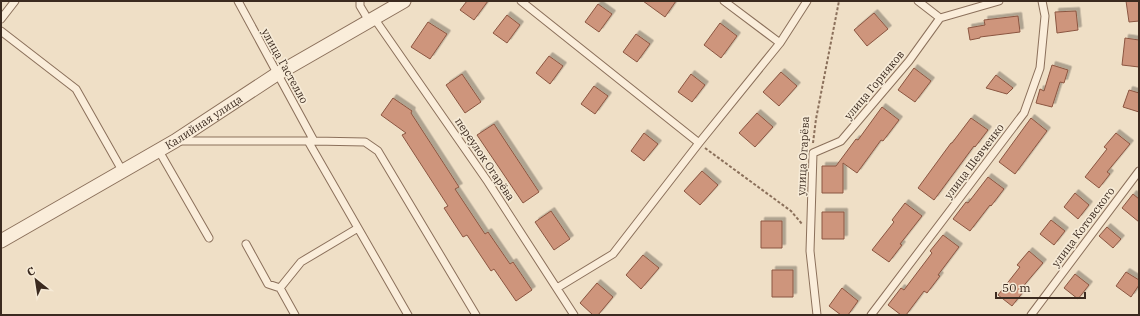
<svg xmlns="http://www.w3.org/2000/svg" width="1140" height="316" viewBox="0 0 1140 316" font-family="'IBM Plex Serif',serif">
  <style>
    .building { fill: #ce957c; stroke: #8b5641; filter: url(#shadow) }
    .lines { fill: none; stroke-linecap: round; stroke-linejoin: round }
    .service-casing { stroke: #8b705b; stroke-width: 9 }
    .minor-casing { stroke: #8b705b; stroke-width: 15 }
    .path { stroke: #8b705b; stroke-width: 2; stroke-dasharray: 3 2; stroke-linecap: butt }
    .service { stroke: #faedda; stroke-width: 7 }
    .minor { stroke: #faedda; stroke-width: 13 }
    .labels { text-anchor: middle; stroke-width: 3.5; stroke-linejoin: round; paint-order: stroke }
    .street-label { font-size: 11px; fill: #3b2a1f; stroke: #f6ead6 }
  </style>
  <defs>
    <filter id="shadow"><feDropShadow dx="3.5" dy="-3.5" stdDeviation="0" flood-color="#0004"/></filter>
  </defs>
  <rect width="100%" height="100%" fill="#efdfc6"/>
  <!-- building -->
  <path class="building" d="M467 1H488L474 20 460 10Z
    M643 1H676L665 17Z
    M1126 1H1139V21L1129 22Z
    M598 4 612 14 599 32 585 22Z
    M1076 11 1078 30 1057 33 1055 12Z
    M874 13 888 29 867 46 854 30Z
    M507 15 520 25 507 43 493 33Z
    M1018 16 1020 32 980 37V38L970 40 968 28 985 25 984 20Z
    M428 22 447 34 430 59 411 47Z
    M720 23 737 36 721 58 704 45Z
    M636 34 650 44 637 62 623 52Z
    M1125 38 1139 40V67L1122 65Z
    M549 56 563 66 550 84 536 73Z
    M1052 65 1068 70 1064 83 1060 82 1052 107 1036 103 1040 89 1044 91Z
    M914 68 931 81 915 102 898 90Z
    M781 72 797 86 779 106 763 92Z
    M462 74 481 102 465 113 446 85Z
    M691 74 705 85 692 102 678 92Z
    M996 75 1013 88 1007 94 986 88Z
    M594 86 608 96 595 114 581 104Z
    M1129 90 1139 93V112L1123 107Z
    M393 98 412 111 411 113 459 187 455 189 485 234 488 232 510 264 513 262 532 290 516 301 494 269 491 271 467 235 463 237 444 208 448 206 402 135 406 133 381 115Z
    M882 107 899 120 883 141 881 140 857 173 843 163V193H822V166H836L856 139 858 140Z
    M757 113 773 127 755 147 739 133Z
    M971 118 988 130 975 147 974 146 934 200 918 188 951 143H952Z
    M1031 118 1047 131 1015 174 999 162Z
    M494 124 539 192 523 203 477 135Z
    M644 133 658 144 644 161 631 151Z
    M1116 133 1130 144 1107 172 1110 174 1099 188 1085 177 1107 149 1104 147Z
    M702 171 718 185 700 205 684 191Z
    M988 177 1004 189 991 206 990 205 970 231 953 219 966 202 968 203Z
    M1075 193 1089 205 1078 219 1064 207Z
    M1133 194 1139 199V222L1122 208Z
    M905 203 922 216 900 244 902 245 889 262 872 250 894 222 892 220Z
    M551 211 570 239 554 250 535 222Z
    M822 212H844V239H822Z
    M1051 220 1065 231 1054 245 1040 234Z
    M761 221H782V248H761Z
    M1107 227 1121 239 1113 248 1099 236Z
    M943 235 959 247 938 275 940 276 927 293 924 291 906 315H901L888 305 901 288 904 290 932 253 930 251Z
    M1029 251 1043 263 1020 290 1023 292 1012 306 998 295 1020 267 1017 265Z
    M643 255 659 268 641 289 626 275Z
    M772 270H793V297H772Z
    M1126 272 1139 280V285L1131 297 1116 286Z
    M1075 274 1089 285 1078 299 1064 288Z
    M597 283 613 297 598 315H593L580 303Z
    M842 288 858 301 848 315H841L829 306Z"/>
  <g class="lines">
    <!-- service casing -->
    <g class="service-casing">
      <path id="service" d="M238 1 314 141
        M360 1V6L369 21
        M521 1 699 143
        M724 1 780 43
        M918 1 940 18
        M374 18 488 182 574 315
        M940 18 999 1
        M1 19 15 1
        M1 31 76 89 123 172
        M177 141H314L365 142 378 151 476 315
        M308 141 408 315
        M159 151 209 238
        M246 244 268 284 280 288
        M557 288 613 254 699 143 780 43 807 1
        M295 315 280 288 301 262 358 228
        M817 315 810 251 813 153 841 141 909 61 940 18
        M871 315 1024 113 1040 68 1045 16 1042 1
        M1031 315 1139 171"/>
    </g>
    <!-- minor casing -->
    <g class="minor-casing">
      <g id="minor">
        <path id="s1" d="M1 241 175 141 277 74 404 1"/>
      </g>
    </g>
    <!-- path -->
    <path class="path" d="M813 143 816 119 839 1
      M705 148 791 211 802 224"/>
    <!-- service -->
    <use href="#service" class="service"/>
    <!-- minor -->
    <use href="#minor" class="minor"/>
  </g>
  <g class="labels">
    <!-- street labels -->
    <g class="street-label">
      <text transform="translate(285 66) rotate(61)" y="4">улица Гастелло</text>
      <text transform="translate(874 85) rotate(-50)" y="4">улица Горняков</text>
      <text dy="4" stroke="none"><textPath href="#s1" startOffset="235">Калийная улица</textPath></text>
      <text transform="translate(803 156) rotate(-87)" y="4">улица Огарёва</text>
      <text transform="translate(485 159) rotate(56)" y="4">переулок Огарёва</text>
      <text transform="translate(974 161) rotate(-53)" y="4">улица Шевченко</text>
      <text transform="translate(1083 227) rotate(-53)" y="4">улица Котовского</text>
    </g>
  </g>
  <!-- border -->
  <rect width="1140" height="316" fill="none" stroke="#3b2a1f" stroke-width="4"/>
  <!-- north arrow -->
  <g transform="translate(36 280) rotate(330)" stroke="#f6ead6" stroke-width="3" paint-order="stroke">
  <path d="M0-3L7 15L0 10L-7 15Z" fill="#3b2a1f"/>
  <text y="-6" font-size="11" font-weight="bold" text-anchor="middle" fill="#3b2a1f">С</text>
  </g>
  <!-- scale -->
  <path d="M996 292v6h89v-6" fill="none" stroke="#3b2a1f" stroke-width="2"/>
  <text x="1002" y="292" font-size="12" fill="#3b2a1f" stroke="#f6ead6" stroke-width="3" paint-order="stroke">50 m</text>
</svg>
